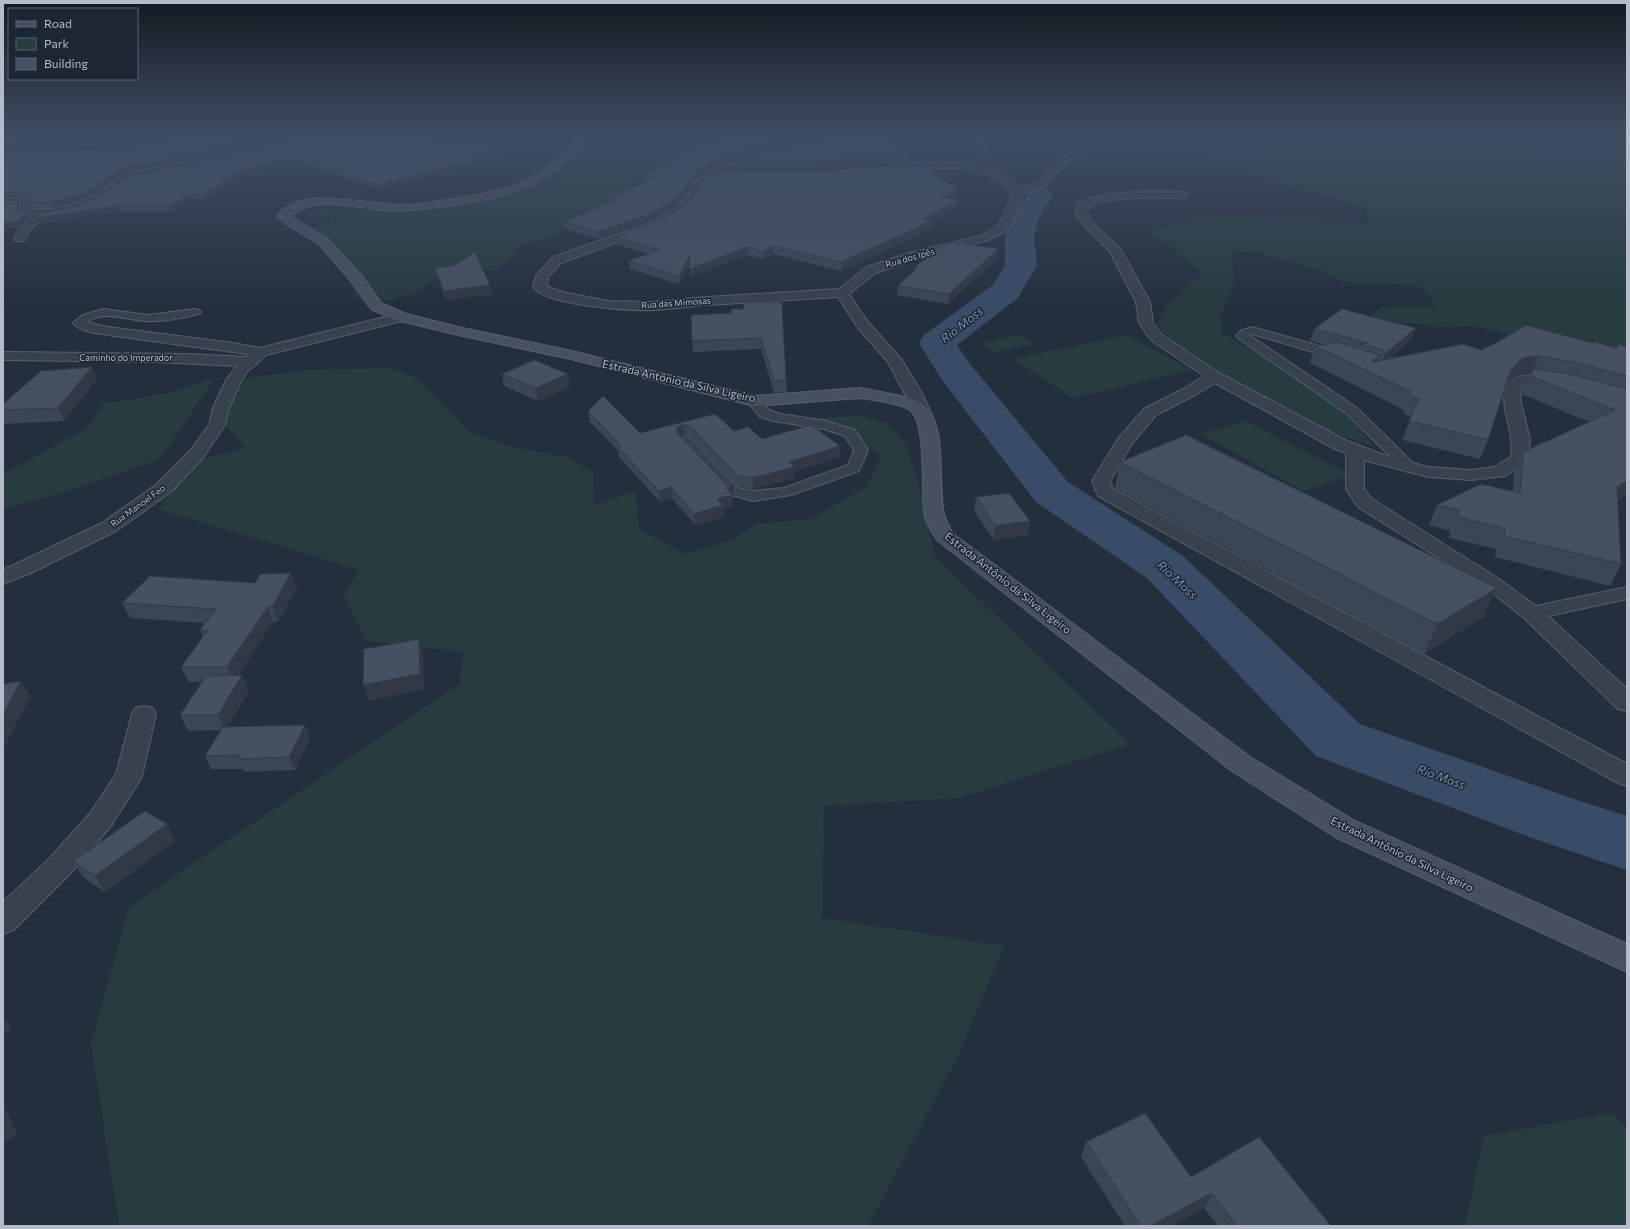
<svg xmlns="http://www.w3.org/2000/svg" width="1630" height="1229" viewBox="0 0 1630 1229" font-family="Commissioner,sans-serif">
  <style>
    .green { fill: #263c3f }
    .lines { fill: none; stroke-linecap: round; stroke-linejoin: round }
    .river { fill: #394c67; fill-rule: evenodd }
    .lane-casing { stroke: #565f6c; stroke-width: 2 }
    .street-casing { stroke: #565f6c; stroke-width: 2 }
    .secondary-casing { stroke: #565f6c; stroke-width: 2 }
    .path { stroke: #44595c; stroke-width: 1; stroke-dasharray: 1.5 1.5; stroke-linecap: butt }
    .lane { fill: #38414e; fill-rule: evenodd }
    .street { fill: #38414e; fill-rule: evenodd }
    .secondary { fill: #465061; fill-rule: evenodd }
    .wall { fill: #3b4654 }
    .shaded-wall { fill: #303945 }
    .building { fill: #455162; stroke: #303945 }
    .labels { text-anchor: middle; stroke-width: 3; stroke-linejoin: round; paint-order: stroke }
    .far-street-label { font-size: 9px; fill: #b4bcc9; stroke: #1d2633 }
    .street-label { font-size: 11px; fill: #b4bcc9; stroke: #1d2633 }
    .water-label { font-size: 12px; font-style: italic; fill: #7c92b1; stroke: #1d2633 }
  </style>
  <rect width="100%" height="100%" fill="#242f3e"/>
  <!-- green -->
  <path class="green" d="M617 135H701L704 146 683 161 659 166 637 180 617 202 576 225 547 239 518 246 514 255 495 270 442 273 412 295 371 303 357 298 338 252 314 228 331 221 328 215 305 216 315 209H352L382 212 473 201 523 191 557 174 605 139Z
    M1137 135H1627V349L1583 351 1473 326 1441 327 1370 319 1381 307 1437 306 1421 287 1388 283 1342 282 1318 269 1252 251 1234 253 1232 262 1235 281 1220 317 1222 333C1277 363 1337 396 1374 447L1273 413 1190 363 1157 325 1166 307 1203 273 1150 232 1193 220 1238 215 1368 223 1367 209 1318 193 1276 185 1234 166 1215 162 1205 148 1141 139Z
    M1021 335 1034 344 994 352 981 343Z
    M1127 335 1191 370 1073 398 1013 359Z
    M390 368 417 378 472 434 526 450 566 457 594 472 593 506 635 491 639 529 685 554 733 540 755 524 811 519 866 487 881 456 854 437 776 420 861 416 887 423 906 445 924 502 934 556 1130 744 959 798 824 806 822 918 1004 946 956 1060 868 1226H119L91 1043 129 907 459 684 464 652 367 641 343 595 360 570 158 509 201 459 247 448 222 422 246 378 307 370Z
    M214 379 160 459 70 490 3 509V474L88 428 103 404 169 393Z
    M1246 421 1350 475 1303 491 1201 434Z
    M1612 1113 1627 1129V1226H1465L1484 1136Z"/>
  <g class="lines">
    <!-- river -->
    <path class="river" d="M1040 188 1049 190 1053 196 1045 207 1038 220 1034 237 1037 265 1022 291 1018 298 957 345 970 364 1068 482 1183 556 1360 724 1577 800 1627 816V870L1532 838 1316 756 1147 578 1036 502 942 380 919 343 924 335 946 319 993 285 1005 265V237L1010 220 1031 190Z"/>
    <!-- lane casing -->
    <g class="lane-casing">
      <path id="lane" d="M604 135H614L572 157H566L565 155Z
        M1101 139H1107L1108 141 1067 162 1044 187 1017 196 1013 193 1014 191 1038 183 1061 158Z
        M104 309 148 315 195 309 199 310 201 312 199 314C183 318 164 322 147 321 127 321 105 309 87 322L108 327 233 343 265 349 267 352 265 355 261 356 108 335C97 333 80 332 73 323L83 315Z
        M1252 327 1341 352 1343 355 1341 358 1337 359 1252 334 1249 335 1357 408 1415 465 1417 468 1415 471 1410 472 1405 471 1347 414 1238 338 1236 336 1240 331Z
        M754 397 759 398 769 410 780 414 826 421 855 430 868 450 859 471 791 495 753 501 728 494 680 444 678 441 680 438 685 437 690 438 738 488 753 491 784 488 848 465 854 450 845 436 824 429 773 421 759 416 747 401 749 398Z"/>
    </g>
    <!-- street casing -->
    <g class="street-casing">
      <path id="street" d="M419 135C453 135 486 154 520 137V135H528V138C512 157 469 149 448 145 438 143 426 143 419 135Z
        M772 151 775 152 777 154 775 156 721 174 704 184 695 201 682 213 661 226 561 263 548 277 547 286 553 289 567 293 608 301 653 302 707 297 839 289 867 267 909 253 980 236 998 226 1004 215 1012 193C987 160 930 168 894 172L891 171 889 169 891 167C918 160 978 160 1003 174 1011 179 1017 185 1022 193L1016 215 1007 230 988 240 917 259 875 273 849 294 868 322 902 360 921 392 933 417 931 421 925 422 919 421 888 362 858 328 838 297C795 300 751 302 708 305 690 306 672 309 653 310 630 311 547 306 533 287L536 276 553 257 653 222 674 209 687 197 696 180 713 170Z
        M223 153 228 156 226 158 132 178 105 197 87 207 64 214 45 216 30 230 24 241H16L14 239C17 229 25 222 33 216L21 213 20 211 21 205 3 204V198H18L31 201 32 203 31 209H54L70 205 89 198 125 174Z
        M1158 191 1183 192 1188 195 1183 198C1151 197 1119 196 1088 206L1087 213 1092 222 1121 250 1150 302 1153 323 1161 334 1219 373 1347 441 1384 455 1428 467 1471 470 1494 467 1511 457C1513 439 1508 425 1505 408 1498 366 1536 374 1563 381L1565 384 1563 387C1550 391 1535 380 1523 386L1520 398 1530 440 1528 459 1525 463 1505 476 1471 480 1428 477 1364 460V489L1372 499 1499 579 1536 606 1627 587V599L1548 616 1627 689V711L1618 709 1524 618 1485 587 1358 507 1346 489V453L1335 449 1215 383 1197 394 1156 415 1131 445 1110 481 1113 489 1627 764V786L1618 783 1098 496 1092 481 1118 439 1144 409 1185 388 1204 376 1151 340 1139 323 1136 302 1110 252 1084 226 1075 213 1079 202C1105 193 1131 191 1158 191Z
        M401 313 406 314 408 317 406 320 266 355 246 373 242 380 229 408 225 425 202 459 171 492 116 531 31 573 3 584V570L102 523 157 484 190 451 209 425 213 408 226 380 237 366 157 362 3 360V352L188 354 246 357 256 349Z
        M144 706 153 708 156 714 142 776 138 783 111 826 70 874 14 930 3 934V902L50 858 91 812 116 774 132 714 135 708Z"/>
    </g>
    <!-- secondary casing -->
    <g class="secondary-casing">
      <path id="secondary" d="M568 135H578L586 141C550 189 503 198 447 206 428 208 409 212 390 211 358 209 318 194 290 216L327 238 361 275 381 303 406 314 458 327 572 351 754 396 859 388C871 390 913 397 921 403 949 421 937 484 944 514 945 520 950 527 952 533L1250 757 1355 821 1627 944V972L1335 837 1232 771 937 540C932 533 925 521 924 512 921 490 927 423 910 410 902 404 869 399 859 398L754 406 571 359 458 335 396 320 371 309 351 281 319 244 289 226 277 216C301 183 375 207 409 205 424 204 438 201 452 199 508 191 536 183 576 141Z"/>
    </g>
    <!-- path -->
    <path class="path" d="M258 171 305 164"/>
    <!-- lane -->
    <use href="#lane" class="lane"/>
    <!-- street -->
    <use href="#street" class="street"/>
    <!-- secondary -->
    <use href="#secondary" class="secondary"/>
  </g>
  <!-- wall -->
  <path class="wall" d="M3 135H286L191 160 125 173 88 197 54 208H33L31 202V199L18 196H3V153L114 148 168 141 169 140 166 138 115 144 3 148Z
    M431 135H519L518 136 508 140 495 142 470 141Z
    M942 135H980L990 150V159Z
    M435 140 477 147 513 150 498 153 500 158 478 162 479 164 379 189 299 163 274 166 239 178 205 199H192L171 211H120L39 224 37 218 86 203 190 164Z
    M770 150 713 169 695 179 686 196 673 208 652 221 599 239 565 229 564 222 609 203 608 199 643 182H642V176Z
    M909 154 908 162 817 168H744V160Z
    M957 189 956 196 951 199 958 207 932 222V228L841 271 774 254 763 259 747 255 690 277V266L679 284 630 269 629 261 648 254 616 244 615 237Z
    M997 258 948 304 897 295 898 286 914 272V268Z
    M435 267 492 294 446 300 437 276Z
    M743 309 786 380 787 392 774 393 761 349 693 352 692 341 731 313Z
    M1314 329 1412 339 1390 358 1481 350 1593 343 1617 348 1619 344 1627 347V494L1618 500 1621 564 1610 586 1495 557 1496 549 1449 538 1450 531 1429 525 1437 505 1513 491 1514 472 1523 452 1589 422 1522 394 1531 374 1516 376 1507 384 1488 440 1480 459 1402 440 1411 417 1403 413 1404 410 1310 363 1315 346 1324 344 1310 341Z
    M502 374 570 387 538 401 504 386Z
    M97 379 64 421 3 424V404Z
    M588 411 640 433 715 414 734 431 762 439 840 446V457L795 471V478L753 489 739 487 691 437 685 436H680L726 484 733 486V506L723 509 724 517 695 525 672 498 660 502 619 457V452L589 421Z
    M1120 462 1497 588 1483 617 1424 654 1115 488Z
    M976 497 1030 521 1028 535 994 540 974 511Z
    M297 588 278 622H273L238 675H242L249 691 227 727 305 725 310 738 295 770 244 772 243 769H211L205 756 221 730 188 731 180 715 202 682H189L181 667 203 637 200 630 205 623 130 618 122 603Z
    M167 824 175 841 105 892 83 877 73 861Z
    M1086 1142 1191 1177 1331 1226H1218L1204 1208 1172 1226H1125L1081 1157Z"/>
  <!-- shaded-wall -->
  <path class="shaded-wall" d="M147 135H165L166 138 115 144 113 139Z
    M268 135H286L191 160 125 173 88 197 54 208 52 202 123 168Z
    M508 135H519L518 136 508 140 495 142 494 138Z
    M529 135H556L530 138Z
    M807 135H834L770 150 713 169 695 179 686 196 673 208 652 221 599 239 598 232 695 172 712 162 770 143Z
    M512 146 513 150 491 154 490 149Z
    M499 153 500 158 478 162 479 164 379 189 378 184 474 158Z
    M909 154 908 162 817 168V160Z
    M298 159 299 163 274 166 239 178 205 199 204 194 237 173 273 162Z
    M957 189 956 196 941 204 942 197Z
    M190 194 192 199 171 211 170 206Z
    M958 200V207L932 222V228L841 271V262L923 219Z
    M17 201 19 206 20 214 17 209Z
    M118 206 120 211 39 224 37 218Z
    M27 212 30 217 19 227 3 229V223Z
    M774 246V254L763 259V251Z
    M747 247V255L690 277V269Z
    M998 249 997 258 948 304 949 294Z
    M689 257 690 265 679 284V276Z
    M490 285 492 294 446 300 444 291Z
    M1416 328 1412 339 1381 366 1385 354Z
    M1380 355 1374 372 1372 362Z
    M1539 356 1531 374 1516 376 1507 384 1514 366 1523 358Z
    M92 367 97 379 64 421 58 408Z
    M568 374 570 387 538 401 536 388Z
    M684 425 685 436 680 437 677 440 676 430 679 426Z
    M840 446V457L795 471V478L753 489V478L789 462Z
    M1627 481V494L1606 507 1617 487Z
    M733 486V506L723 509 724 517 695 525 694 514 726 488Z
    M671 487 672 498 660 502 659 491Z
    M1030 521 1028 535 994 540 995 526Z
    M291 573 297 588 278 622 272 607Z
    M1497 588 1483 617 1424 654 1437 624Z
    M268 607 273 622 234 682 227 667Z
    M419 639 423 655 425 689 369 701 363 685Z
    M242 675 249 691 225 730 218 715Z
    M21 681 31 697 5 745 3 746V715Z
    M305 725 310 738 295 770 289 757Z
    M167 824 175 841 105 892 95 876Z
    M3 1017 12 1028 3 1036Z
    M3 1103 18 1134 3 1144Z
    M1212 1193 1204 1208 1172 1226H1150Z"/>
  <!-- building -->
  <path class="building" d="M3 135H147L113 139 3 144Z
    M167 135H268L189 155 123 168 86 192 52 202H31V197L29 195 16 192H3V153L114 148 168 141 171 137Z
    M302 135H422L435 140 477 147 512 146 490 149 499 153 474 158 478 160 378 184 298 159 273 162 237 173 204 194H190L170 206H118L37 218 43 212 62 210 86 203 104 193 131 175 190 164Z
    M460 135H508L494 138 469 137Z
    M732 135H807L770 143 712 162 695 172 685 189 673 201 652 213 598 232 564 222 616 200 608 199 654 177 642 176 702 143Z
    M840 135H881L909 154 817 160H744L776 149Z
    M958 135H980L990 150Z
    M921 164 957 189 942 197 958 200 923 219 932 221 841 262 774 246 763 251 747 247 690 269 689 257 679 276 629 261 660 250 615 237 661 220 682 207 696 195 705 178 719 170 818 171Z
    M3 200 17 201V209L27 212 17 222 3 223Z
    M953 242 998 249 949 294 898 286 917 268H914L940 246Z
    M475 252 490 285 444 291 435 267 453 266Z
    M744 302H782L786 380 774 381 761 338 692 341 691 315 731 313V309H743Z
    M1342 309 1416 328 1385 354 1383 350 1360 344 1368 343 1314 329Z
    M1526 325 1593 343 1595 342 1617 348 1619 344 1627 347V376L1573 362 1539 356 1523 358 1514 366 1513 370 1511 369 1488 440 1409 421 1419 399 1409 395 1412 392 1315 346 1338 342 1380 355 1372 362 1463 344 1481 350 1496 343Z
    M534 360 568 374 536 388 502 374Z
    M92 367 58 408 3 410V404L41 371Z
    M1534 369 1571 374 1627 389V481L1617 487 1621 564 1504 536 1505 529 1457 517 1459 510 1437 505 1481 484 1520 493 1523 452 1615 410 1530 376Z
    M603 396 640 433 715 414 734 431 748 427 762 439 811 425 840 446 789 462 795 467 753 478 738 476 690 426 684 425 679 426 676 430 678 434 726 484 733 486 726 488 733 495 717 499 723 505 694 514 671 487 659 491 618 447 621 446 588 411Z
    M1186 435 1497 588 1437 624 1120 462Z
    M1009 493 1030 521 995 526 976 497Z
    M291 573 272 607H268L227 667H181L208 630H200L216 609 122 603 150 576 255 583 260 574Z
    M419 639 420 674 363 685 364 649Z
    M242 675 218 715H180L206 676Z
    M21 681 3 715V684Z
    M305 725 289 757 238 759 240 755 205 756 223 727Z
    M145 811 167 824 95 876 73 861Z
    M1145 1113 1191 1177 1259 1137 1331 1226H1237L1212 1193 1150 1226H1141L1086 1142Z"/>
  <!-- sky -->
  <linearGradient id="sky" x2="0" y2="1"><stop stop-color="#141a22"/><stop offset="0.44" stop-color="#3f4d63"/><stop offset="1" stop-color="#3f4d63" stop-opacity="0"/></linearGradient>
  <rect width="1630" height="307" fill="url(#sky)"/>
  <g class="labels">
    <!-- far-street labels -->
    <g class="far-street-label">
      <text transform="translate(910 258) rotate(-16)" y="3">Rua dos Ipês</text>
      <text transform="translate(676 303) rotate(-4)" y="3">Rua das Mimosas</text>
      <text x="126" y="361">Caminho do Imperador</text>
      <text transform="translate(138 506) rotate(-36)" y="3">Rua Manoel Feo</text>
    </g>
    <!-- street labels -->
    <g class="street-label">
      <text transform="translate(679 381) rotate(13)" y="4">Estrada Antônio da Silva Ligeiro</text>
      <text transform="translate(1008 583) rotate(38)" y="4">Estrada Antônio da Silva Ligeiro</text>
      <text transform="translate(1402 854) rotate(26)" y="4">Estrada Antônio da Silva Ligeiro</text>
    </g>
    <!-- water labels -->
    <g class="water-label">
      <text transform="translate(962 325) rotate(-38)" y="4">Rio Moss</text>
      <text transform="translate(1177 580) rotate(43)" y="4">Rio Moss</text>
      <text transform="translate(1441 777) rotate(20)" y="4">Rio Moss</text>
    </g>
  </g>
  <!-- border -->
  <rect width="1630" height="1229" fill="none" stroke="#b4bcc9" stroke-width="8"/>
  <!-- legend -->
  <rect x="8" y="8" width="130" height="72" fill="#1d2633" stroke="#59626f"/>
  <rect x="16" y="21" width="20" height="6" fill="#465061" stroke="#59626f"/>
  <text x="44" y="28" font-size="12" fill="#b4bcc9">Road</text>
  <rect x="16" y="38" width="20" height="12" fill="#263c3f" stroke="#59626f"/>
  <text x="44" y="48" font-size="12" fill="#b4bcc9">Park</text>
  <rect x="16" y="58" width="20" height="12" fill="#455162" stroke="#59626f"/>
  <text x="44" y="68" font-size="12" fill="#b4bcc9">Building</text>
</svg>
